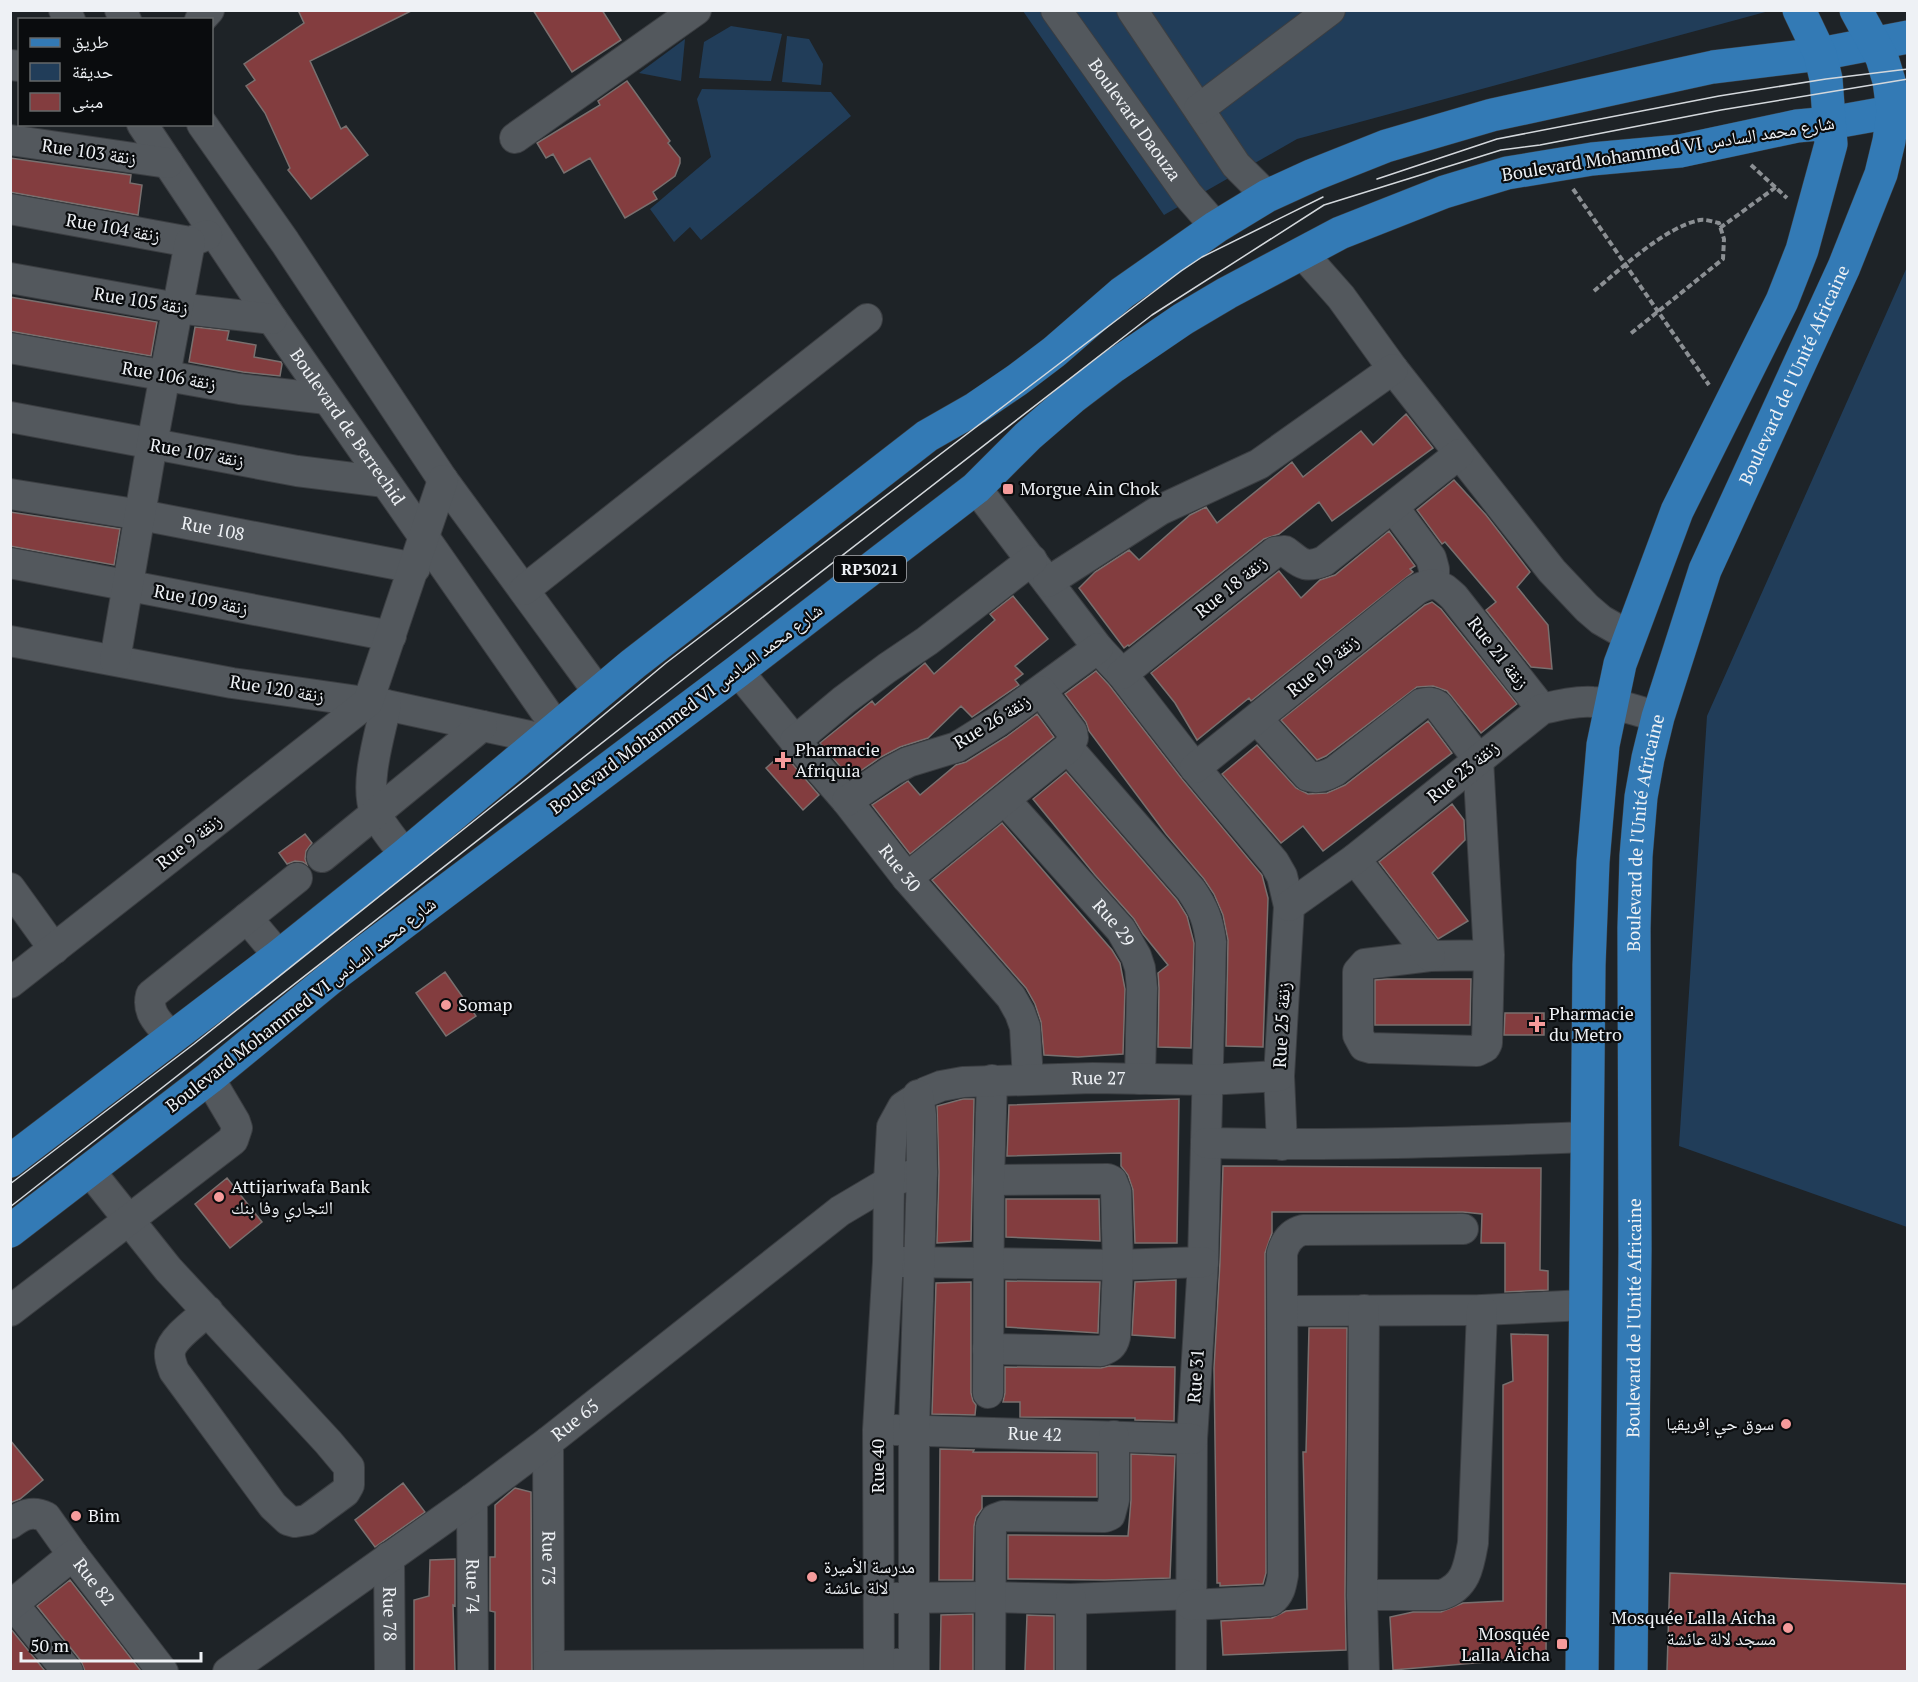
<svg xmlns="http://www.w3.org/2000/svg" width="1918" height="1682" viewBox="0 0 1918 1682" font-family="'PT Serif','Noto Naskh Arabic',serif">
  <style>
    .green { fill: #213d59 }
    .building { fill: #833d3f; stroke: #79706f; stroke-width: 1.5 }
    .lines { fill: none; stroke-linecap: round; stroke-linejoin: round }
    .minor-casing { stroke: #3b3e42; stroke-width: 32 }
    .major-casing { stroke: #3b3e42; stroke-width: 34 }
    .path { stroke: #8b8f93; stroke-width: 4; stroke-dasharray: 6 3; stroke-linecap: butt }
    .minor { stroke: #53585d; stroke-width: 30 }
    .major { stroke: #337ab5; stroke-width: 33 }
    .tram { stroke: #d4d8dc; stroke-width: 1.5 }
    .poi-dot { fill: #f59b9b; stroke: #0a0c0e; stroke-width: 2 }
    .labels { text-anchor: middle; stroke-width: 4.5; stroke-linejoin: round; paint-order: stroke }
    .shield { fill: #0a0c0e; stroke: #aaacb0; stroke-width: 1.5 }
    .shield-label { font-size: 16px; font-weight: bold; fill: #eef1f5 }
    .street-label { font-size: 18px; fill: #eef1f5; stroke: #0a0c0e }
    .poi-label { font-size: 18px; fill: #eef1f5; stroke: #0a0c0e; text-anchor: start }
  </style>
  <rect width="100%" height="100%" fill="#1e2327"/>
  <!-- green -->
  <path class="green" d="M1023 11H1769L1297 139 1164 215Z
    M731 26 782 34 771 81 699 78 704 42Z
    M787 36 809 39 823 64 821 85 782 82Z
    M685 39 681 81 639 73Z
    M702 89 831 92 851 116 701 240 690 227 674 242 650 209 711 157 697 99Z
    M1907 267V1227L1679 1146 1707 716Z"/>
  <!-- building -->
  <path class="building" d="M298 10H413L310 61 341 129 346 126 368 155 311 199 288 170 290 168 265 113 246 86 255 80 244 64 304 23Z
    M533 10H602L621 40 572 72Z
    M627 81 670 141 668 143 680 158V163L675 176 653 192 657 199 625 218 590 158 564 173 553 154 546 158 537 143 600 105 598 101Z
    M10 158 131 175 130 183 142 185 138 215 10 192Z
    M10 297 157 322 151 356 10 331Z
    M195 327 229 331 227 340 256 345 254 357 281 362 282 364 280 376 243 372 189 362Z
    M1406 414 1433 448 1332 521 1319 502 1279 534 1264 539 1129 646 1128 645 1124 648 1079 588 1095 572 1129 550 1139 560 1190 515 1206 507 1217 523 1292 462 1303 477 1361 431 1373 445Z
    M1454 480 1486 515 1530 572 1517 587 1548 625 1552 669 1531 667 1486 610 1496 602 1445 542 1442 544 1417 510Z
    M10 512 120 529 114 565 10 546Z
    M1389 531 1415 566 1410 569 1413 572 1251 701 1249 698 1197 740 1175 703 1151 673 1279 571 1301 598 1320 580 1335 575Z
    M1013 596 1048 639 1015 666 1023 674 1015 680 1019 685 972 717 961 706 928 738 900 747 881 757 850 778 820 743 872 701 875 705 925 663 934 674 995 620 990 614Z
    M1432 602 1441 609 1517 704 1481 733 1447 691 1433 686 1417 687 1326 756 1317 760 1281 720 1425 605Z
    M1096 671 1109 685 1182 779 1262 875 1268 898 1263 1047 1226 1046 1228 940 1223 915 1214 894 1204 879 1166 834 1089 731 1086 722 1065 694Z
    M1037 714 1054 737 910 854 872 805 908 781 920 795 956 765 966 762 1006 737Z
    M1428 721 1452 753 1323 851 1303 826 1281 843 1222 774 1257 745 1296 788 1308 794 1327 793 1345 785Z
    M783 753 819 795 803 810 766 768Z
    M1066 772 1177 900 1187 916 1194 943 1191 1048 1158 1047 1159 988 1158 973 1168 965 1143 934 1134 919 1095 875 1033 799Z
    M1452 804 1464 820 1465 840 1432 873 1468 921 1438 939 1379 862Z
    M1002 823 1112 950 1120 963 1125 989 1123 1054 1078 1057 1044 1055 1041 1022 1035 1004 1026 988 932 880Z
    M305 834 312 843 306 851 305 859 307 865 303 862 295 861 287 864 279 853Z
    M445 972 476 1016 446 1036 416 993Z
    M1387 979H1471L1470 1025H1375V980Z
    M1505 1013H1544V1035H1504Z
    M963 1099H974L971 1241 937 1243 939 1172 937 1106Z
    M1179 1099 1177 1243H1135L1133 1190 1128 1175 1121 1166V1153L1007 1156 1009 1105Z
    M1223 1166 1541 1168 1540 1270 1548 1271V1290L1505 1292V1243H1481L1482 1214 1463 1212H1272V1233L1265 1253 1266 1573 1263 1584 1220 1586V1583H1217L1214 1368 1220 1262Z
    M227 1178 262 1222 230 1248 195 1204Z
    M1006 1199H1099L1100 1241 1006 1237Z
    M1176 1280 1175 1338 1132 1335 1135 1282Z
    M1006 1281 1100 1282 1098 1333 1006 1327Z
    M971 1282V1393L973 1401 976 1405 975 1415 932 1414 936 1283Z
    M1309 1328H1347L1345 1595 1346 1650 1223 1655 1221 1621 1272 1618 1286 1611 1307 1609 1303 1452H1306Z
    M1511 1334 1548 1335 1546 1657 1393 1670 1390 1617 1413 1612H1441L1463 1603 1503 1601V1385L1513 1381Z
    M1109 1366 1175 1367 1174 1421 1135 1420V1418L1020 1417V1402H1003L1005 1393V1367L1101 1368Z
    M10 1440 43 1480 20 1499 10 1503Z
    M940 1449 974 1450 973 1452 1097 1453V1497L982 1496V1509L976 1517 974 1526 973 1580H939Z
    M1131 1454 1175 1456 1170 1578 1104 1580 1008 1579V1535L1128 1536 1131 1500Z
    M403 1483 425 1512 375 1547 355 1520Z
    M515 1488 531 1492 532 1671H495V1612L490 1611V1557H495V1505Z
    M455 1559V1606L453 1605 455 1671H414V1600L429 1596 430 1560Z
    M1670 1573 1908 1584V1671H1667Z
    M70 1580 141 1671H85L81 1661 37 1606Z
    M973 1614V1671H940L941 1615Z
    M1027 1615 1054 1616V1671H1025Z
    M10 1628 45 1671H10Z"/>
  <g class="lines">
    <!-- minor casing -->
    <g class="minor-casing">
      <g id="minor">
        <path d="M64 10 70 20"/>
        <path d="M120 10 126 20"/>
        <path id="s1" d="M1056 10 1188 195 1216 227"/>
        <path d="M1132 10 1236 165 1267 196"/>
        <path d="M200 20 209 10"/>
        <path d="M10 65 20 66"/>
        <path d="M1199 109 1330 10"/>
        <path id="s2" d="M142 124 272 319 557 728"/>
        <path d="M202 124 285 242 443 480 599 693"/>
        <path d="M515 138 696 10"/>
        <path d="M10 140 168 163"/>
        <path d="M10 209 190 242 207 235"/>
        <path d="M1302 253 1341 297 1393 369 1552 571 1587 608 1601 620 1629 636"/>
        <path d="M10 278 177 308 272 319"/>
        <path d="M10 348 240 389 327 399"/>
        <path d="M10 417 297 471 385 482"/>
        <path d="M976 488 1098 648 1122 674 1195 768 1274 862 1282 876 1289 906 1279 1076 1282 1145"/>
        <path id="s3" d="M10 494 141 515 415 568"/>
        <path d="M1393 507 1431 558 1434 569V583"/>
        <path d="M10 563 391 636"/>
        <path d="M1048 582 1160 510 1259 464 1393 369"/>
        <path d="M524 590 867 319"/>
        <path d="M10 641 232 683 386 705 543 739"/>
        <path d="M115 660 152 444 190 242"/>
        <path id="s4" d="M738 671 795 741 847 801 907 878 1011 997 1020 1013 1025 1027 1028 1080"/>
        <path d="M1122 674 1275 552 1285 551C1301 563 1304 569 1324 561L1459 454"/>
        <path d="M386 705C380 735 364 783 375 812 381 826 396 843 405 855"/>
        <path d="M1257 719 1308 776C1318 779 1326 776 1335 771L1421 704C1428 702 1432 702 1438 706L1478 759 1489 955 1487 1043 1485 1047 1477 1051 1371 1048 1364 1046 1358 1035V972L1365 964 1430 956 1489 955"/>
        <path d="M795 741 844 700 887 668 927 641 1032 560"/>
        <path d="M1068 748 1191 890C1204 909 1208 920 1211 942L1203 1262 1192 1439 1191 1672"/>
        <path d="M1195 768 1416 590C1434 580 1439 583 1454 597L1542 709"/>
        <path id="s5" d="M1005 800 1121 930 1136 956 1140 968 1142 988 1140 1079"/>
        <path d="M847 801 891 771 908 762 957 747 997 722 1098 648"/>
        <path d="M322 857 482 726"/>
        <path d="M1355 859 1430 956"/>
        <path d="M907 878 1068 748 1073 738 1072 732 1041 691"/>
        <path d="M10 888 54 949"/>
        <path d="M1289 906 1355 859 1542 709C1559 705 1576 701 1593 702 1615 702 1637 711 1658 717"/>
        <path d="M247 918 279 956"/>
        <path d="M10 983 368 702 443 480"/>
        <path d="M172 1038C161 1025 146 1014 151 995L297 878"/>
        <path d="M1206 1143C1333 1146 1460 1142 1587 1137"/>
        <path d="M89 1170 168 1269 328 1442 349 1467V1485L345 1492 307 1520 295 1522 288 1520 273 1506 174 1371C172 1365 169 1359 170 1352 172 1338 197 1321 208 1311"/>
        <path d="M900 1262 1118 1265 1203 1262"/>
        <path d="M10 1311 233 1140 237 1128 235 1122 209 1078"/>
        <path d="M1283 1311 1482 1310 1585 1305"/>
        <path d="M988 1349 1101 1351C1109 1348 1113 1346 1115 1337L1118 1265 1116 1191 1112 1181 1108 1179 989 1180"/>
        <path d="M988 1393 989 1180 992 1080"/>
        <path id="s6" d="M895 1430 1192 1439"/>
        <path id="s7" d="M548 1442 549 1672"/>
        <path id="s8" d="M472 1499 473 1672"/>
        <path id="s9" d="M10 1524C22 1515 32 1510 46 1517L73 1555 163 1672"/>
        <path id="s10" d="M389 1557 390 1672"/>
        <path d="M1362 1595H1441C1466 1587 1469 1566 1473 1543L1482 1310"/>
        <path d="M894 1598 990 1597 1071 1599 1191 1594"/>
        <path d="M1071 1599V1672"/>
        <path d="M13 1604 68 1672"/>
        <path d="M1191 1605 1271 1601C1280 1594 1281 1586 1283 1575L1282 1253C1285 1242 1291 1233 1303 1230L1463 1229"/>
        <path d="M10 1606 73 1555"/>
        <path d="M550 1666 899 1664"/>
        <path id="s11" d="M228 1672 472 1499 548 1442 840 1211 889 1182 922 1172"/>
        <path id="s12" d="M879 1672 878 1430 888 1262 889 1182 892 1127 903 1107 926 1092 941 1086 963 1082 1093 1078 1207 1080 1279 1076"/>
        <path d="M914 1672V1430L922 1172 921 1115 918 1095"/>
        <path d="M990 1672 991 1526 995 1519 1003 1516 1105 1517 1110 1515 1114 1500V1436"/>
        <path d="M1364 1672 1362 1595 1364 1310"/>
      </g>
    </g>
    <!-- major casing -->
    <g class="major-casing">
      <g id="major">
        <path d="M10 1161 279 956 405 855 633 664 927 436 976 408 1017 380 1054 352 1122 293 1216 227 1267 196 1313 175 1386 146 1492 115 1713 67 1820 54 1908 37"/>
        <path d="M10 1231 209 1078 338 972 738 671 976 488 1028 436 1072 398 1114 366 1183 319 1227 293 1340 233 1444 192 1507 173 1592 159 1680 151 1797 126 1830 123 1908 109"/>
        <path d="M1582 1672 1589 965 1593 862 1603 745 1620 664 1677 511 1782 301 1802 250 1831 144 1826 79 1820 54 1799 10"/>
        <path id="s13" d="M1631 1672 1635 1249 1634 928 1636 856 1641 797 1648 758 1658 717 1705 570 1844 267 1881 174 1889 141 1893 111 1889 81 1882 58 1856 10"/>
      </g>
    </g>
    <!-- path -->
    <path class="path" d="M1751 165 1787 198
      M1573 189 1709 385
      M1720 228 1776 187
      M1594 291C1622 268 1665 227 1700 220 1706 219 1713 222 1719 223L1724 239 1723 259 1629 335"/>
    <!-- minor -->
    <use href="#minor" class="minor"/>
    <!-- major -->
    <use href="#major" class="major"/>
    <!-- tram -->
    <path class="tram" d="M1377 179 1497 139 1719 96 1826 79 1908 69
      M10 1184 194 1044 529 777 666 663 1181 271 1202 257 1323 197
      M10 1207 723 648 1152 315 1324 205 1501 150 1540 145 1721 110 1908 79"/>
  </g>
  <!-- markers -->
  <g class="poi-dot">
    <rect x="1002" y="483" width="12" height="12" rx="3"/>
    <path d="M780 751h6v6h6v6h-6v6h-6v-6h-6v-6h6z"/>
    <circle cx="446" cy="1005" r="6"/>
    <path d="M1534 1015h6v6h6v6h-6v6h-6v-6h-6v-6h6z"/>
    <circle cx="219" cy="1197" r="6"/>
    <circle cx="1786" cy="1424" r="6"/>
    <circle cx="76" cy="1516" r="6"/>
    <circle cx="812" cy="1577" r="6"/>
    <circle cx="1788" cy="1628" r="6"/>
    <rect x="1556" y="1638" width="12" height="12" rx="3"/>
  </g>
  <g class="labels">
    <!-- shield labels -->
    <rect class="shield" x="834" y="556" width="72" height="26" rx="4.5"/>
    <g class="shield-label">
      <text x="870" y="575">RP3021</text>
    </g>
    <!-- street labels -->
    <g class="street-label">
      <text dy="6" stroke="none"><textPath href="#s1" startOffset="135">Boulevard Daouza</textPath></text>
      <text transform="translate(1668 149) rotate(-9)" y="6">Boulevard Mohammed VI شارع محمد السادس</text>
      <text transform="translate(89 152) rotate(8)" y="6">Rue 103 زنقة</text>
      <text transform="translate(113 228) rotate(10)" y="6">Rue 104 زنقة</text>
      <text transform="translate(141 301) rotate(9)" y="6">Rue 105 زنقة</text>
      <text dy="6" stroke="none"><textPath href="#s13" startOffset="1326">Boulevard de l'Unité Africaine</textPath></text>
      <text transform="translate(169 376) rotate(10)" y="6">Rue 106 زنقة</text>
      <text dy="6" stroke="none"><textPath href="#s2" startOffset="366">Boulevard de Berrechid</textPath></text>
      <text transform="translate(197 453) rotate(10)" y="6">Rue 107 زنقة</text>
      <text dy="6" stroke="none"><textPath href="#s3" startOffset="206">Rue 108</textPath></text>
      <text transform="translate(1231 587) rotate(-39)" y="6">Rue 18 زنقة</text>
      <text transform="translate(201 600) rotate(11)" y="6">Rue 109 زنقة</text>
      <text transform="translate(1498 653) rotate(52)" y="6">Rue 21 زنقة</text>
      <text transform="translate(1323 666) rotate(-39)" y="6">Rue 19 زنقة</text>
      <text transform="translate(277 689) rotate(9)" y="6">Rue 120 زنقة</text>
      <text transform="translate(686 709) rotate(-37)" y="6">Boulevard Mohammed VI شارع محمد السادس</text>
      <text transform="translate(992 722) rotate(-32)" y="6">Rue 26 زنقة</text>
      <text transform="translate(1463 772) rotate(-39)" y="6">Rue 23 زنقة</text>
      <text dy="6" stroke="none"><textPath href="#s13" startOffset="840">Boulevard de l'Unité Africaine</textPath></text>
      <text transform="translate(189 842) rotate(-38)" y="6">Rue 9 زنقة</text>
      <text dy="6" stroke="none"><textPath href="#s4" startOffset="255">Rue 30</textPath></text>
      <text dy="6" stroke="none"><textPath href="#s5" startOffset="164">Rue 29</textPath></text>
      <text transform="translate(301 1005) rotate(-38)" y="6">Boulevard Mohammed VI شارع محمد السادس</text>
      <text transform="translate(1282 1025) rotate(-87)" y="6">Rue 25 زنقة</text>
      <text dy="6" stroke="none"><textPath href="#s12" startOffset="770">Rue 27</textPath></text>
      <text dy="6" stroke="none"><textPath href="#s13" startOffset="354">Boulevard de l'Unité Africaine</textPath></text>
      <text transform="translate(1196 1376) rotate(-86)" y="6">Rue 31</text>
      <text dy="6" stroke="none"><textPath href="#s11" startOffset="429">Rue 65</textPath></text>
      <text dy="6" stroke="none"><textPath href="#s6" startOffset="140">Rue 42</textPath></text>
      <text transform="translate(878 1466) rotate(-90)" y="6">Rue 40</text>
      <text dy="6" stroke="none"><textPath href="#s7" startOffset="116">Rue 73</textPath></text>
      <text dy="6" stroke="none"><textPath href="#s9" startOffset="120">Rue 82</textPath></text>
      <text dy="6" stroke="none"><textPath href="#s8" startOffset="87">Rue 74</textPath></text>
      <text dy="6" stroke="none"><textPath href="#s10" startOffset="57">Rue 78</textPath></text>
    </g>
    <!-- poi labels -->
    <g class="poi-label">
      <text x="1020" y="495">Morgue Ain Chok</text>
      <text x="795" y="756">Pharmacie<tspan x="795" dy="21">Afriquia</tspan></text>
      <text x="458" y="1011">Somap</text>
      <text x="1549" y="1020">Pharmacie<tspan x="1549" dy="21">du Metro</tspan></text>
      <text x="231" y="1193">Attijariwafa Bank<tspan x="231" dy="21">التجاري وفا بنك</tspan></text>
      <text x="1774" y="1430" text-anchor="end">سوق حي إفريقيا</text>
      <text x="88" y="1522">Bim</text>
      <text x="824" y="1573">مدرسة الأميرة<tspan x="824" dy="21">لالة عائشة</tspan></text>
      <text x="1776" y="1624" text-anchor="end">Mosquée Lalla Aicha<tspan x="1776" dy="21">مسجد لالة عائشة</tspan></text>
      <text x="1550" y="1640" text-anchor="end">Mosquée<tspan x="1550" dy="21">Lalla Aicha</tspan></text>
    </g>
  </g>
  <!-- border -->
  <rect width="1918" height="1682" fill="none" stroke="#eef1f5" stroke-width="24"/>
  <!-- legend -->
  <rect x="18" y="18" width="195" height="108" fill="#0a0c0e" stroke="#65686a" stroke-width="1.5"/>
  <rect x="30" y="38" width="30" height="9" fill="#337ab5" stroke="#65686a" stroke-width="1.5"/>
  <text x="72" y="48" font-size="18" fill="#eef1f5">طريق</text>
  <rect x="30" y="63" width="30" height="18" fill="#213d59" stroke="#65686a" stroke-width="1.5"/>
  <text x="72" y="78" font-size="18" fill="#eef1f5">حديقة</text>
  <rect x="30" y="93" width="30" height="18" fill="#833d3f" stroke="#65686a" stroke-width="1.5"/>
  <text x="72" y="108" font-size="18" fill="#eef1f5">مبنى</text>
  <!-- scale -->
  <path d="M21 1652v9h180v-9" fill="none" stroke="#eef1f5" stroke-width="3"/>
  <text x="30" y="1652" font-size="18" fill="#eef1f5" stroke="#0a0c0e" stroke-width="4.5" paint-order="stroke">50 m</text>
</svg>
